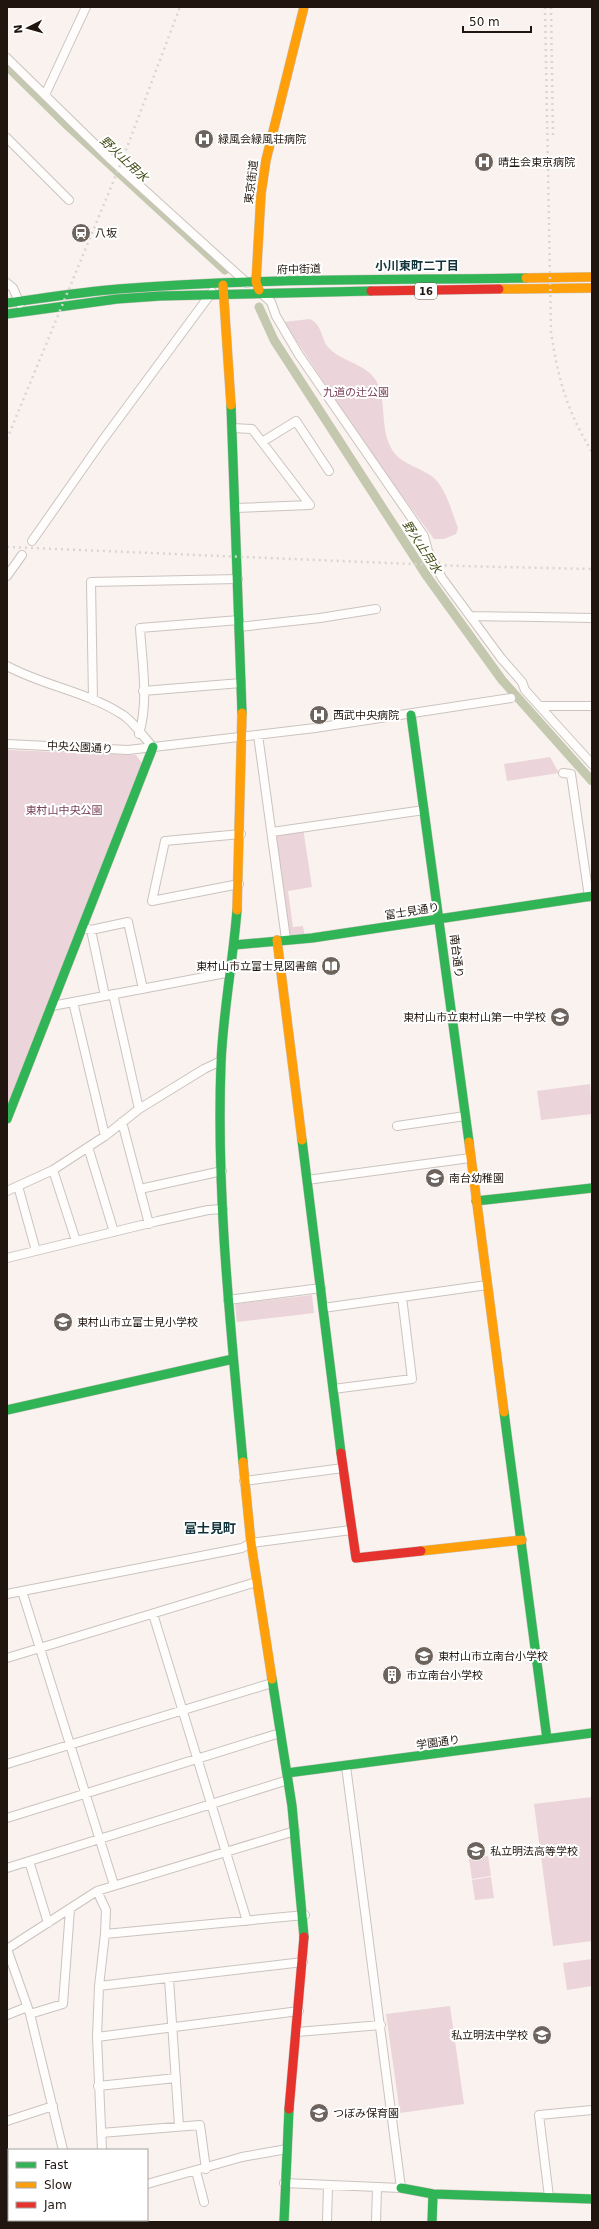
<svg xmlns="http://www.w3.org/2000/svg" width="599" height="2229" viewBox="0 0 599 2229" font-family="'DejaVu Sans','Noto Sans JP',sans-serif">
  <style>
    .green { fill: #ebd4da }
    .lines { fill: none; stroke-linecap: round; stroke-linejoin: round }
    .canal { stroke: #c4c8ae; stroke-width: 9 }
    .street-casing { stroke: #cbc3be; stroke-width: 10 }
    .fast-casing { stroke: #cbc3be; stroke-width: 10 }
    .slow-casing { stroke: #cbc3be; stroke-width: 10 }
    .jam-casing { stroke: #cbc3be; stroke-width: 10 }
    .street { stroke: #fefdfc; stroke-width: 8 }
    .fast { stroke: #30b455; stroke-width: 9 }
    .slow { stroke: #ff9f0a; stroke-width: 9 }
    .jam { stroke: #e5322d; stroke-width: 9 }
    .rail { stroke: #d8d6d4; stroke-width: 2.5; stroke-dasharray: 2 4; stroke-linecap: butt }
    .labels { text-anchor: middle; stroke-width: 4; stroke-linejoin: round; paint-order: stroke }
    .shield { fill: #fff; stroke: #645c57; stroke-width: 1 }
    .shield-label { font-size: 10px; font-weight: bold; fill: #21160f }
    .poi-label { font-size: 11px; fill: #21160f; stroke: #fff; text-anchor: start }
    .street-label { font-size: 11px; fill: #21160f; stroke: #fff }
    .park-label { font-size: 11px; fill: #774259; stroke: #fff }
    .water-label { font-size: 12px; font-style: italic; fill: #404a13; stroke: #fff }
    .neighbourhood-label { font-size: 12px; font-weight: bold; fill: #113239; stroke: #fff }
    .quarter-label { font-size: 13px; font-weight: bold; fill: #113239; stroke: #fff }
  </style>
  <rect width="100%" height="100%" fill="#f9f2ee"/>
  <!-- green -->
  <path class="green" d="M310 319C321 324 321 336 327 346 339 361 364 363 375 379 389 399 377 433 396 455 405 464 419 468 430 475 446 485 451 511 458 528L456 534 444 539H434L368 449 284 322Z
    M7 750 136 755 142 763 7 1110Z
    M550 757 559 773 507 781 504 764Z
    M303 828 312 887 288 891 293 927 303 926 305 939 289 940 272 832Z
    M590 1084 592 1114 541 1120 537 1091Z
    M312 1295 314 1313 237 1322 235 1304Z
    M592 1797V1941L553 1946 534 1804Z
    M488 1856 491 1876 472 1879 469 1859Z
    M491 1877 494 1898 475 1900 472 1880Z
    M592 1959V1986L567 1990 563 1963Z
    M450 2006 464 2104 400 2113 386 2014Z"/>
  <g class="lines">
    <!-- canal -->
    <path class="canal" d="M7 66 69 127 225 270
      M259 307 274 340 426 575 502 680 592 781"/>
    <!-- street casing -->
    <g class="street-casing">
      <path id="street" d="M7 58 108 157 247 283
        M45 95 86 7
        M7 138 69 200
        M7 283 13 288 20 304
        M260 292 271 302 276 316 299 355 424 536 428 551 442 578 501 658 522 682 525 690 592 764
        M232 428 252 429 310 505 235 508
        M262 442 296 421 329 471
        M32 541 102 441 212 292
        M7 576 22 555
        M471 616 592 618
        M239 627 320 618 376 609
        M7 666C44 686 88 692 123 715 133 721 144 738 153 747
        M143 691 241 683
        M93 700 91 582 238 579
        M540 706H592
        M139 734C149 701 142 662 140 628L239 620
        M258 735 286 939
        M7 744 128 750 315 728 511 698
        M563 773 571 774 589 897
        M272 832 424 810
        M239 884 152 901 165 841 241 834
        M83 928 91 930 128 922 143 989
        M91 930 105 996
        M113 994 139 1109
        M73 1002 105 1136
        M52 1006 231 972
        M122 1122 149 1224
        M397 1126 465 1116
        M88 1147 114 1232
        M53 1170 76 1241
        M307 1180 470 1158
        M18 1186 36 1251
        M140 1189 222 1171
        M7 1191 53 1170 105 1136 139 1109 204 1069 221 1061
        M7 1258 158 1221 208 1210 223 1209
        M228 1300 321 1288
        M323 1308 487 1285
        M333 1389 412 1379 402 1297
        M244 1481 343 1468
        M22 1591 114 1885
        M7 1594 242 1548 251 1543 351 1530
        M153 1614 247 1921
        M7 1658 256 1582
        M7 1764 272 1683
        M7 1818 280 1733
        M29 1861 48 1923
        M7 1868 288 1780
        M97 1891 106 1910 105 1934 99 1986 97 2037 102 2150
        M105 1934 305 1915
        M7 1949 97 1891 295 1831
        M7 1949 30 2014 63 2150
        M169 1979 179 2126
        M99 1986 303 1962
        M30 2014 63 2004 70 1909
        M7 2015 27 2007
        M297 2032 381 2025
        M97 2037 299 2011
        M98 2086 176 2078
        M7 2121 53 2106
        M101 2133 200 2125 206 2169
        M196 2171 204 2202
        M284 2183 401 2188 346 1766
        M147 2184 242 2157 287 2149
        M549 2197 539 2115 592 2110
        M7 2208H9
        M67 2220V2222
        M54 2222 56 2220
        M327 2222 328 2185
        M376 2222 377 2187"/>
    </g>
    <!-- fast casing -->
    <g class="fast-casing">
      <path id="fast" d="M7 303C44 298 81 292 118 289 254 278 390 280 526 278
        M7 314 117 299 160 296 371 291
        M231 405 242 713
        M411 715 469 1142
        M237 910C233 961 223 1012 221 1063 216 1196 231 1330 243 1462
        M234 945 312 938 592 896
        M7 1119 153 747
        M302 1140 341 1453
        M476 1201 592 1188
        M7 1410 233 1359
        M504 1412 547 1739
        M272 1679 292 1806 304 1937
        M287 1773 592 1733
        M401 2188 433 2194 592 2199
        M284 2222 289 2109
        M432 2222 433 2194"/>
    </g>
    <!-- slow casing -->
    <g class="slow-casing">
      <path id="slow" d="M526 278 592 277
        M223 285 231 405
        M499 289 592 288
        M259 290 256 282 261 194 266 160 304 7
        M237 910 242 713
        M277 940 302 1140
        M469 1142 504 1412
        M243 1462 251 1543 272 1679
        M421 1551 522 1540"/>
    </g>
    <!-- jam casing -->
    <g class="jam-casing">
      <path id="jam" d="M371 291 499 289
        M341 1453 356 1558 421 1551
        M289 2109 304 1937"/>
    </g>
    <!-- street -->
    <use href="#street" class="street"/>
    <!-- fast -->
    <use href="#fast" class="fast"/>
    <!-- slow -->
    <use href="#slow" class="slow"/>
    <!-- jam -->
    <use href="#jam" class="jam"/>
    <!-- rail -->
    <path class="rail" d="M545 7 551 332C558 379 567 411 592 452
      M551 7 553 139
      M7 439 123 158 180 7
      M7 547 460 566 592 569"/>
  </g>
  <!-- icons -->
  <defs>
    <g id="hospital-disc" transform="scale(1)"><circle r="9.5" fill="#6d635d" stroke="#fff"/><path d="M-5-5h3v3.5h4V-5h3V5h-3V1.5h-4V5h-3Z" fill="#fff"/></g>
    <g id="station-disc" transform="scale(1)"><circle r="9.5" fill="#6d635d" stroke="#fff"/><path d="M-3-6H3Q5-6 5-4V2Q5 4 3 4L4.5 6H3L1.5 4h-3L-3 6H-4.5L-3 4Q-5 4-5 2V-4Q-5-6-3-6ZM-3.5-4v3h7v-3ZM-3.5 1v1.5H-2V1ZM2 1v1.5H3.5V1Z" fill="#fff"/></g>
    <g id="library-disc" transform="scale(1)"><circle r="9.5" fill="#6d635d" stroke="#fff"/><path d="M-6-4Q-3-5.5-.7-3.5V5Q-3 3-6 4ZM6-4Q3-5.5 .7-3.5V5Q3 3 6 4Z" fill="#fff"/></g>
    <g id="school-disc" transform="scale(1)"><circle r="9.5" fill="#6d635d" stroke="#fff"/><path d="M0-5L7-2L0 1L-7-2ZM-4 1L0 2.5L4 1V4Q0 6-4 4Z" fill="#fff"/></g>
    <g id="building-disc" transform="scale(1)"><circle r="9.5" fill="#6d635d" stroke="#fff"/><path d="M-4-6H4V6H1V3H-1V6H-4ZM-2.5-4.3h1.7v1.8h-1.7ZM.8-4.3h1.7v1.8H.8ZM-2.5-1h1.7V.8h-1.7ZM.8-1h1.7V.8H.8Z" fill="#fff"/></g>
  </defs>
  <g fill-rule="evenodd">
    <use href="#hospital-disc" x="204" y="139"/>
    <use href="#hospital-disc" x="484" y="162"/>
    <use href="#station-disc" x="81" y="233"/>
    <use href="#hospital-disc" x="319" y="715"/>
    <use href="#library-disc" x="331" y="966"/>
    <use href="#school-disc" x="560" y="1017"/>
    <use href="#school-disc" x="435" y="1178"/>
    <use href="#school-disc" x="63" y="1322"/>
    <use href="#school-disc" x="424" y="1656"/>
    <use href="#building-disc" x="392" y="1675"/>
    <use href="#school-disc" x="476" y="1851"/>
    <use href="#school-disc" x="542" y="2035"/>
    <use href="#school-disc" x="319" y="2113"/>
  </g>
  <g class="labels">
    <!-- shield labels -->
    <rect class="shield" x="415" y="283" width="22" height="16" rx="3"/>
    <g class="shield-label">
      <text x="426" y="295">16</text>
    </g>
    <!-- poi labels -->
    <g class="poi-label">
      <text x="218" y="143">緑風会緑風荘病院</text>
      <text x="498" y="166">晴生会東京病院</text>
      <text x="95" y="237">八坂</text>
      <text x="333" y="719">西武中央病院</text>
      <text x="317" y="970" text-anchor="end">東村山市立富士見図書館</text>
      <text x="546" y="1021" text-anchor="end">東村山市立東村山第一中学校</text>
      <text x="449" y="1182">南台幼稚園</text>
      <text x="77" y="1326">東村山市立富士見小学校</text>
      <text x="438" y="1660">東村山市立南台小学校</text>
      <text x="406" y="1679">市立南台小学校</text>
      <text x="490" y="1855">私立明法高等学校</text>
      <text x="528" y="2039" text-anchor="end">私立明法中学校</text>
      <text x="333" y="2117">つぼみ保育園</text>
    </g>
    <!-- street labels -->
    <g class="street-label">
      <text transform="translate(251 182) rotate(-83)" y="4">東京街道</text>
      <text transform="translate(299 269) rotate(-1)" y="4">府中街道</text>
      <text transform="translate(80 747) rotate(3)" y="4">中央公園通り</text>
      <text transform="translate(412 911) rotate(-9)" y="4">富士見通り</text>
      <text transform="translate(457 956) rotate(83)" y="4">南台通り</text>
      <text transform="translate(438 1742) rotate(-8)" y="4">学園通り</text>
    </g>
    <!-- park labels -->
    <g class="park-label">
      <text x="356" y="396">九道の辻公園</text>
      <text x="64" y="814">東村山中央公園</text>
    </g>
    <!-- water labels -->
    <g class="water-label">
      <text transform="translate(124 159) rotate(43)" y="4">野火止用水</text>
      <text transform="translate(422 547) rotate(57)" y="4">野火止用水</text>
    </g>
    <!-- neighbourhood labels -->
    <g class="neighbourhood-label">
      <text x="417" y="270">小川東町二丁目</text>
    </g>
    <!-- quarter labels -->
    <g class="quarter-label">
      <text x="210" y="1533">富士見町</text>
    </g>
  </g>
  <!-- border -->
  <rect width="599" height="2229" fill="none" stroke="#21160f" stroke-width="16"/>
  <!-- legend -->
  <rect x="8" y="2149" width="140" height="72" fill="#ffffff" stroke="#a6a29f"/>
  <rect x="16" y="2162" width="20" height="6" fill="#30b455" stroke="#a6a29f"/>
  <text x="44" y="2169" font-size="12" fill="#21160f">Fast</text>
  <rect x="16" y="2182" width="20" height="6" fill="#ff9f0a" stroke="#a6a29f"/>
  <text x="44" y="2189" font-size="12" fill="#21160f">Slow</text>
  <rect x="16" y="2202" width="20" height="6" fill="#e5322d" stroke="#a6a29f"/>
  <text x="44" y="2209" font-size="12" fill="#21160f">Jam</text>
  <!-- north arrow -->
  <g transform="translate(28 28) rotate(264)" stroke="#ffffff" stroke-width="3" paint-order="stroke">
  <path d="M0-3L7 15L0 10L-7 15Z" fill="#21160f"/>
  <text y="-6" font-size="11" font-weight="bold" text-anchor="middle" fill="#21160f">N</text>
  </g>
  <!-- scale -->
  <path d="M463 26v6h68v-6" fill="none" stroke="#21160f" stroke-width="2"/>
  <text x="469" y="26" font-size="12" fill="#21160f" stroke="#ffffff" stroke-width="3" paint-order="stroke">50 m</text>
</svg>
